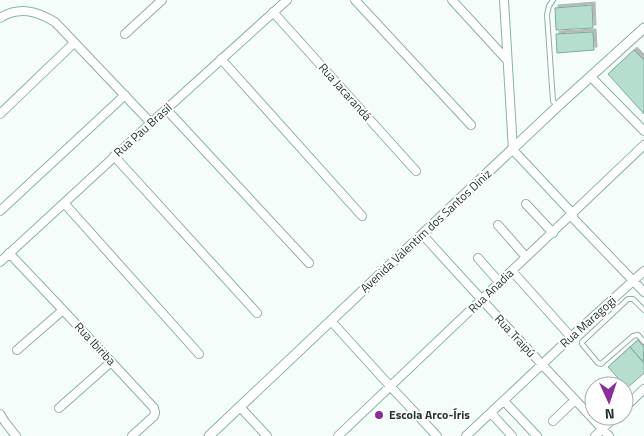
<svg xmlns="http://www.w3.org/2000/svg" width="644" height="436" viewBox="0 0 644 436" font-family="'Titillium Web',sans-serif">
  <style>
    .building { fill: #b5decf; stroke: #80a99b; filter: url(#shadow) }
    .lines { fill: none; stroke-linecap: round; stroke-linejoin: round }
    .service-casing { stroke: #89b2a3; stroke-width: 6 }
    .minor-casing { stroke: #89b2a3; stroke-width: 10 }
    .tertiary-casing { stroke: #89b2a3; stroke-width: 11 }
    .service { stroke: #fff; stroke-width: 4 }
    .minor { stroke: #fff; stroke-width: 8 }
    .tertiary { stroke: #fff; stroke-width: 9 }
    .poi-dot { fill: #8a2f9a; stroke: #fff; stroke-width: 2 }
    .labels { text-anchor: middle; stroke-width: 4; stroke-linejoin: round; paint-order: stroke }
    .street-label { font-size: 12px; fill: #263631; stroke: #fff }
    .poi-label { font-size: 12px; font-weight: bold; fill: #263631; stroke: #fff; text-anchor: start }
  </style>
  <defs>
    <filter id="shadow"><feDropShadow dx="3" dy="-3" stdDeviation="0" flood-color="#0004"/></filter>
  </defs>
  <rect width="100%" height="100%" fill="#f5fdfa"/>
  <!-- building -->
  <path class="building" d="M592 5 593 28 556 30 555 8Z
    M593 32 594 50 557 53 556 34Z
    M634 50 644 60V114L608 74Z
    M638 340 644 347 643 362 630 347Z
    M630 347 644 363V373L627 388 608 367Z"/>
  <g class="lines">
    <!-- service casing -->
    <g class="service-casing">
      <path id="service" d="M553 0 549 6 547 15 553 101 558 106
        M644 310 633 299H628L582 342V344L598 363 601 364 633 336 638 335 644 342"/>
    </g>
    <!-- minor casing -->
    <g class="minor-casing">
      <path id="minor" d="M355 0 471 125
        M452 0 507 60
        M504 0 513 150 573 214
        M273 12 416 171
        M0 18C19 6 37 11 55 22L151 123
        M125 34 162 0
        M221 59 362 216
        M591 77 644 131
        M166 109 309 263
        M0 114 74 43
        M114 156 257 313
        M64 203 199 354
        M526 204 553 233
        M0 211 125 95
        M571 216 644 292
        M498 225 526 257
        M422 234C483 302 546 369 609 436
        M9 253 63 310 154 408 155 413 154 416 132 436
        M478 258 500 283
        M0 262 151 123 287 0
        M512 271 571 337
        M331 321 390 386 437 436
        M17 350 63 310
        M504 401 537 436
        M240 407 267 436
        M59 408 111 362
        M624 408 644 389
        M491 413 512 436
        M0 414 5 422 16 436
        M553 421 575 400
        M338 436 644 145
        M466 436 571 337 644 271
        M595 436 616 416"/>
    </g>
    <!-- tertiary casing -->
    <g class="tertiary-casing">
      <path id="tertiary" d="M209 436 558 106 644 28"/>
    </g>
    <!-- service -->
    <use href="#service" class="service"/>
    <!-- minor -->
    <use href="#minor" class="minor"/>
    <!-- tertiary -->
    <use href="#tertiary" class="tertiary"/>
  </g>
  <!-- markers -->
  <circle class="poi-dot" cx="379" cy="415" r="5"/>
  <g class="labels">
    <!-- street labels -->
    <g class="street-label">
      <text transform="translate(345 92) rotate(48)" y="4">Rua Jacarandá</text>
      <text transform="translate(143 130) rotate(-42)" y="4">Rua Pau Brasil</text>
      <text transform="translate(426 231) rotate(-43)" y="4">Avenida Valentim dos Santos Diniz</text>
      <text transform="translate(491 291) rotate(-44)" y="4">Rua Anadia</text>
      <text transform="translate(588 322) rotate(-42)" y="4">Rua Maragogi</text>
      <text transform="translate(515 336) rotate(47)" y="4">Rua Traipú</text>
      <text transform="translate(95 344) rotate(47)" y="4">Rua Ibiriba</text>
    </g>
    <!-- poi labels -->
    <g class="poi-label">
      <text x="389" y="419">Escola Arco-Íris</text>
    </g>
  </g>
  <!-- north arrow -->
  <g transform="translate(609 401) rotate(177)"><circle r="24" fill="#ffffff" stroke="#a8afad"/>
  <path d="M0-4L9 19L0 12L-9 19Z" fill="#8a2f9a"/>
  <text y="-8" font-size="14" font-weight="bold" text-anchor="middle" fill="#263631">N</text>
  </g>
</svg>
